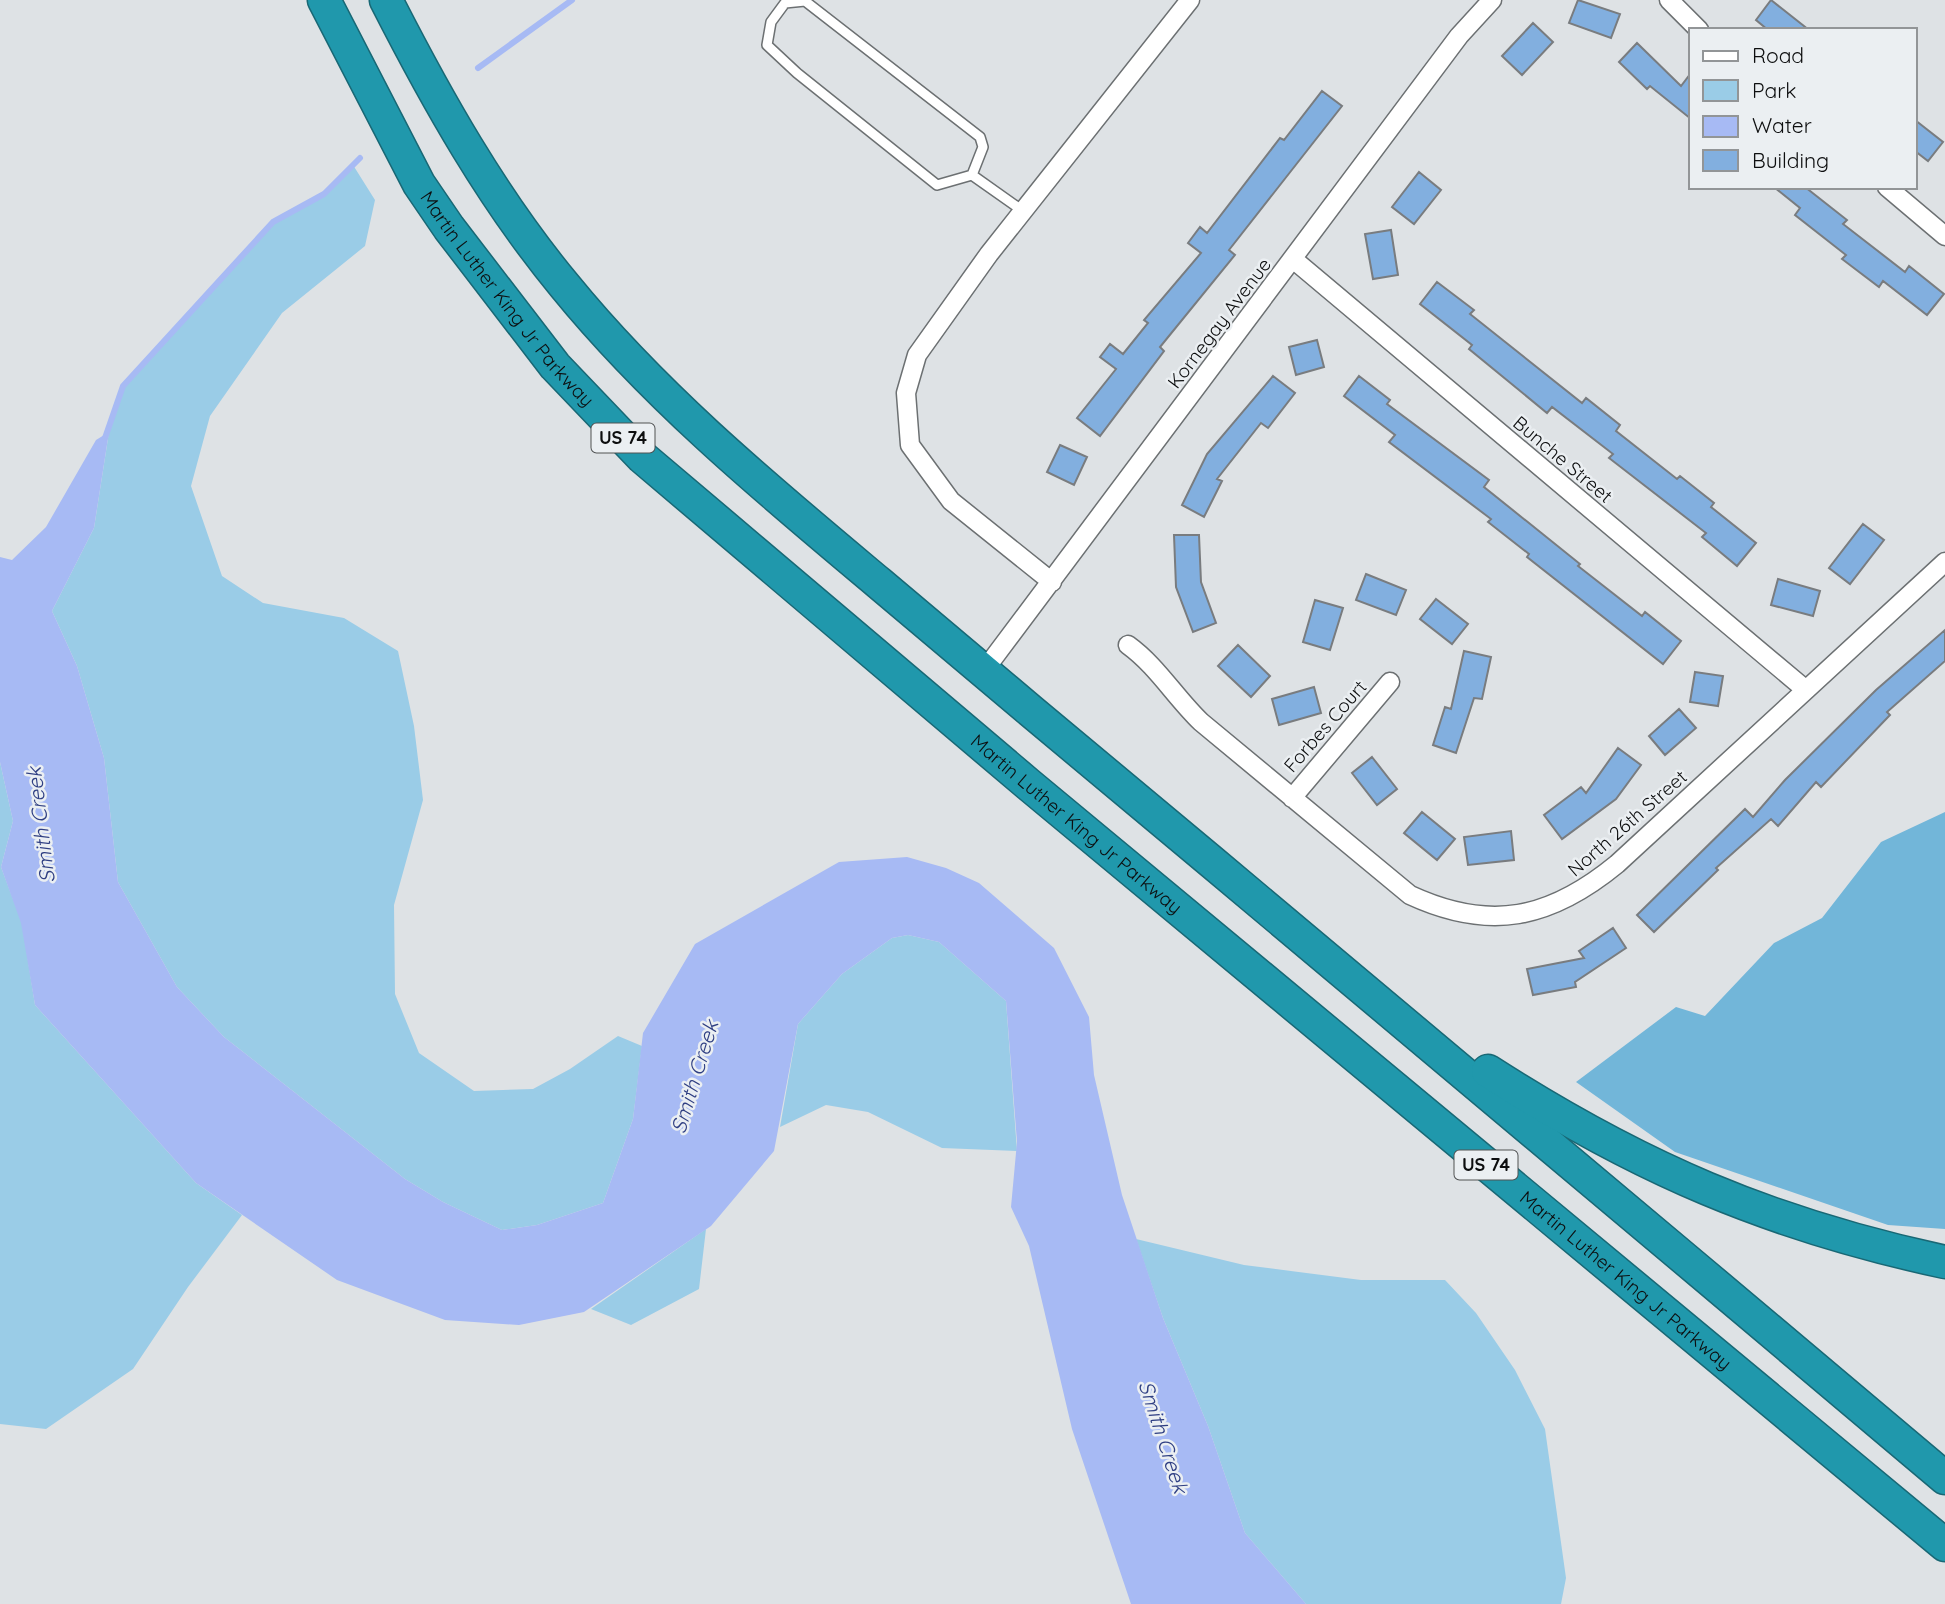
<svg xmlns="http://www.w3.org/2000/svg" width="1945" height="1604" viewBox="0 0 1945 1604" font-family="Quicksand,sans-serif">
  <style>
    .green { fill: #9acce7 }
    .forest { fill: #72b6d9 }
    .water { fill: #a7baf4 }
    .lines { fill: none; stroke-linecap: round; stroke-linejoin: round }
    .stream { stroke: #a7baf4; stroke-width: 6 }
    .building { fill: #82afdf; stroke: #797c7f; stroke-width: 2 }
    .lane-casing { stroke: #6c7072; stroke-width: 12 }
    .street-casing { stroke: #6c7072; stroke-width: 21 }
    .highway-casing { stroke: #196875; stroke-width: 35 }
    .lane { stroke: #fff; stroke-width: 9 }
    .street { stroke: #fff; stroke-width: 18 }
    .highway { stroke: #2098ac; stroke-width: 32 }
    .labels { text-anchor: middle; stroke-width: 5; stroke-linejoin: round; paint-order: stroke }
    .shield { fill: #ebeff2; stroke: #505253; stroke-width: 2 }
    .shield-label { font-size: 18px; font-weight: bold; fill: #0d0e0f }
    .street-label { font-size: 19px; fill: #0d0e0f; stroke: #ebeff2 }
    .water-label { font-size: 21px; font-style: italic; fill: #2f3f83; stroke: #ebeff2 }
  </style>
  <rect width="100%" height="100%" fill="#dee2e5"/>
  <!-- green -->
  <path class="green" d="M353 165 375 200 365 246 282 313 210 416 191 486 222 576 263 603 344 618 398 651 414 726 423 800 394 905 395 994 419 1053 474 1091 533 1089 570 1069 618 1036 642 1046 633 1119 603 1203 537 1225 502 1230 443 1202 405 1179 224 1037 177 987 118 882 104 758 77 666 52 611 94 528 109 432 123 386 273 222 324 194Z
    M0 762 13 821 1 867 22 923 35 1005 196 1183 242 1215 188 1287 133 1369 46 1429 0 1424Z
    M908 935 939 942 1006 1001 1017 1151 942 1148 868 1112 826 1105 780 1127 798 1024 842 974 892 938Z
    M706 1229 699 1289 631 1325 591 1309Z
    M1136 1239 1244 1265 1361 1280H1445L1476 1313 1515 1370 1545 1429 1566 1578 1561 1604H1306L1245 1533 1208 1426 1163 1318Z"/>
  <!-- forest -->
  <path class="forest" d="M1945 812V1229L1888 1225 1675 1152 1576 1082 1676 1007 1705 1016 1774 943 1822 918 1881 842Z"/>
  <!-- water -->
  <path class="water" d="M109 432 94 528 52 611 77 666 104 758 118 882 177 987 224 1037 405 1179 443 1202 502 1230 537 1225 603 1203 633 1119 643 1033 695 944 839 862 907 857 946 868 979 883 1054 948 1089 1017 1094 1075 1122 1195 1163 1318 1208 1426 1245 1533 1306 1604H1131L1072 1429 1029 1246 1011 1207 1017 1142 1006 1001 939 942 908 935 892 938 842 974 798 1024 774 1151 711 1226 584 1312 519 1325 445 1320 337 1280 196 1183 35 1005 21 923 1 867 13 821 0 762V557L12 560 46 527 96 440Z"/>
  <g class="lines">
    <!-- stream -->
    <path class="stream" d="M478 68 572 0
      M105 438 123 386 273 222 324 194 360 158"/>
  </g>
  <!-- building -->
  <path class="building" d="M1578 0 1620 14 1611 38 1569 23Z
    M1771 0 1809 30H1768L1756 20Z
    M1533 23 1553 42 1522 75 1502 56Z
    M1637 43 1681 86 1691 73V119L1650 86 1647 89 1619 62Z
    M1322 91 1342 106 1229 250 1235 255 1160 347 1164 351 1100 436 1077 418 1116 369 1100 357 1110 344 1123 354 1148 323 1144 320 1201 253 1188 243 1200 227 1207 233 1280 138 1284 140Z
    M1915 120 1943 142 1928 161 1915 151Z
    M1419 172 1441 190 1414 224 1392 207Z
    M1774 187H1805L1847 220 1843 224 1905 272 1909 266 1944 294 1927 315 1883 281 1879 287 1842 259 1846 255 1795 215 1800 208Z
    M1391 230 1398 275 1373 279 1365 234Z
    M1437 282 1474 310 1470 314 1582 403 1586 398 1620 425 1616 431 1677 479 1680 476 1714 503 1711 507 1756 543 1737 566 1702 537 1706 533 1609 458 1613 454 1552 407 1547 413 1469 349 1472 345 1420 304Z
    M1317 340 1324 367 1296 375 1289 347Z
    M1273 376 1295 393 1268 428 1261 423 1217 479 1222 481 1204 517 1182 505 1207 454Z
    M1359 376 1390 400 1387 404 1489 480 1484 487 1580 564 1578 566 1642 616 1645 612 1681 641 1663 664 1527 557 1529 554 1488 522 1491 519 1389 442 1395 435 1344 396Z
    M1060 445 1087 457 1074 485 1047 472Z
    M1863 524 1884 540 1850 584 1829 568Z
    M1174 535H1199L1201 582 1216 623 1193 632 1176 587Z
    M1366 574 1406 590 1396 615 1356 600Z
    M1778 579 1820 591 1813 616 1771 605Z
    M1436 599 1468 624 1452 644 1420 619Z
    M1315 600 1343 608 1330 650 1303 642Z
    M1945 630V661L1887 712 1890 715 1821 787 1816 782 1778 826 1771 819 1716 868 1718 870 1654 932 1637 915 1745 809 1753 817 1785 780 1876 690Z
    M1238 645 1270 676 1251 697 1218 666Z
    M1464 651 1491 657 1482 699 1474 698 1456 753 1433 745 1445 707 1451 709Z
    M1695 672 1723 676 1718 706 1690 702Z
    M1314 687 1321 713 1279 725 1272 699Z
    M1679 709 1696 728 1665 755 1649 736Z
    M1618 748 1641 765 1616 799 1562 839 1544 815 1581 787 1586 793Z
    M1372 757 1397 789 1377 805 1352 773Z
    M1422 812 1455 839 1437 860 1404 833Z
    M1511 831 1514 860 1468 865 1464 837Z
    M1613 928 1626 948 1575 982 1576 987 1533 995 1527 969 1584 958 1579 951Z"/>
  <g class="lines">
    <!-- lane casing -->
    <g class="lane-casing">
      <path id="lane" d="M972 175 983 147 980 137 805 1 785 3 771 22 767 45 797 73 937 185 972 175 1023 211"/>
    </g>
    <!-- street casing -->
    <g class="street-casing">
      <path id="street" d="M1669 0 1699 30
        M1887 187 1945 236
        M1293 259 1806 690
        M1052 582 951 501 910 445 906 393 917 355 989 254 1190 0
        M1128 645C1157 666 1175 697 1201 722L1410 895C1490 932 1550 919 1617 864L1945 562
        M983 672 1459 36 1492 0
        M1292 798 1390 682"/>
    </g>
    <!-- highway casing -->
    <g class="highway-casing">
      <g id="highway">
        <path id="s1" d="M324 0 419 184 449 228 555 366 642 457 1028 784 1945 1545"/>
        <path d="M386 0C437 100 492 198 564 285 656 398 768 490 879 583 990 677 1101 770 1213 863 1458 1066 1701 1273 1945 1478"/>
        <path d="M1488 1071C1639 1168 1769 1224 1945 1262"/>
      </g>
    </g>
    <!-- lane -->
    <use href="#lane" class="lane"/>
    <!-- street -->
    <use href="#street" class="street"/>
    <!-- highway -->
    <use href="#highway" class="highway"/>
  </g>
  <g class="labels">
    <!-- shield labels -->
    <g class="shield">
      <rect x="591.5" y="423.5" width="63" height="29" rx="5"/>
      <rect x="1454.5" y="1150.5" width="63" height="29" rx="5"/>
    </g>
    <g class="shield-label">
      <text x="623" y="444">US 74</text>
      <text x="1486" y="1171">US 74</text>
    </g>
    <!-- street labels -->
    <g class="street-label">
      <text dy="7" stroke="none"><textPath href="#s1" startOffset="352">Martin Luther King Jr Parkway</textPath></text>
      <text transform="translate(1219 323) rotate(-53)" y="7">Kornegay Avenue</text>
      <text transform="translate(1563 459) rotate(40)" y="7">Bunche Street</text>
      <text transform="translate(1325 726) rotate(-49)" y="7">Forbes Court</text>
      <text transform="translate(1627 823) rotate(-41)" y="7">North 26th Street</text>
      <text dy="7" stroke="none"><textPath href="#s1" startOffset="1129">Martin Luther King Jr Parkway</textPath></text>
      <text dy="7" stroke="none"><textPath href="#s1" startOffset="1843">Martin Luther King Jr Parkway</textPath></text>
    </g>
    <!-- water labels -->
    <g class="water-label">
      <text transform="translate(41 825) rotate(-97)" y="7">Smith Creek</text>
      <text transform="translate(695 1077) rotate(-73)" y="7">Smith Creek</text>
      <text transform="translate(1163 1437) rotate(72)" y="7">Smith Creek</text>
    </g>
  </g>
  <!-- legend -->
  <rect x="1689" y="28" width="228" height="161" fill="#ebeff2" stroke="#929597" stroke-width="2"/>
  <rect x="1703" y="51" width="35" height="10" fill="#ffffff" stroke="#929597" stroke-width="2"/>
  <text x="1752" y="63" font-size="21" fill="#0d0e0f">Road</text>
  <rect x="1703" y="80" width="35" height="21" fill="#9acce7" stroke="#929597" stroke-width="2"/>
  <text x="1752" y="98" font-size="21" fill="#0d0e0f">Park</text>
  <rect x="1703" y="116" width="35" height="21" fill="#a7baf4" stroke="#929597" stroke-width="2"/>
  <text x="1752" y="133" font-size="21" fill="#0d0e0f">Water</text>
  <rect x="1703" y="150" width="35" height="21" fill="#82afdf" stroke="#929597" stroke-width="2"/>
  <text x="1752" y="168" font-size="21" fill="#0d0e0f">Building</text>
</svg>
